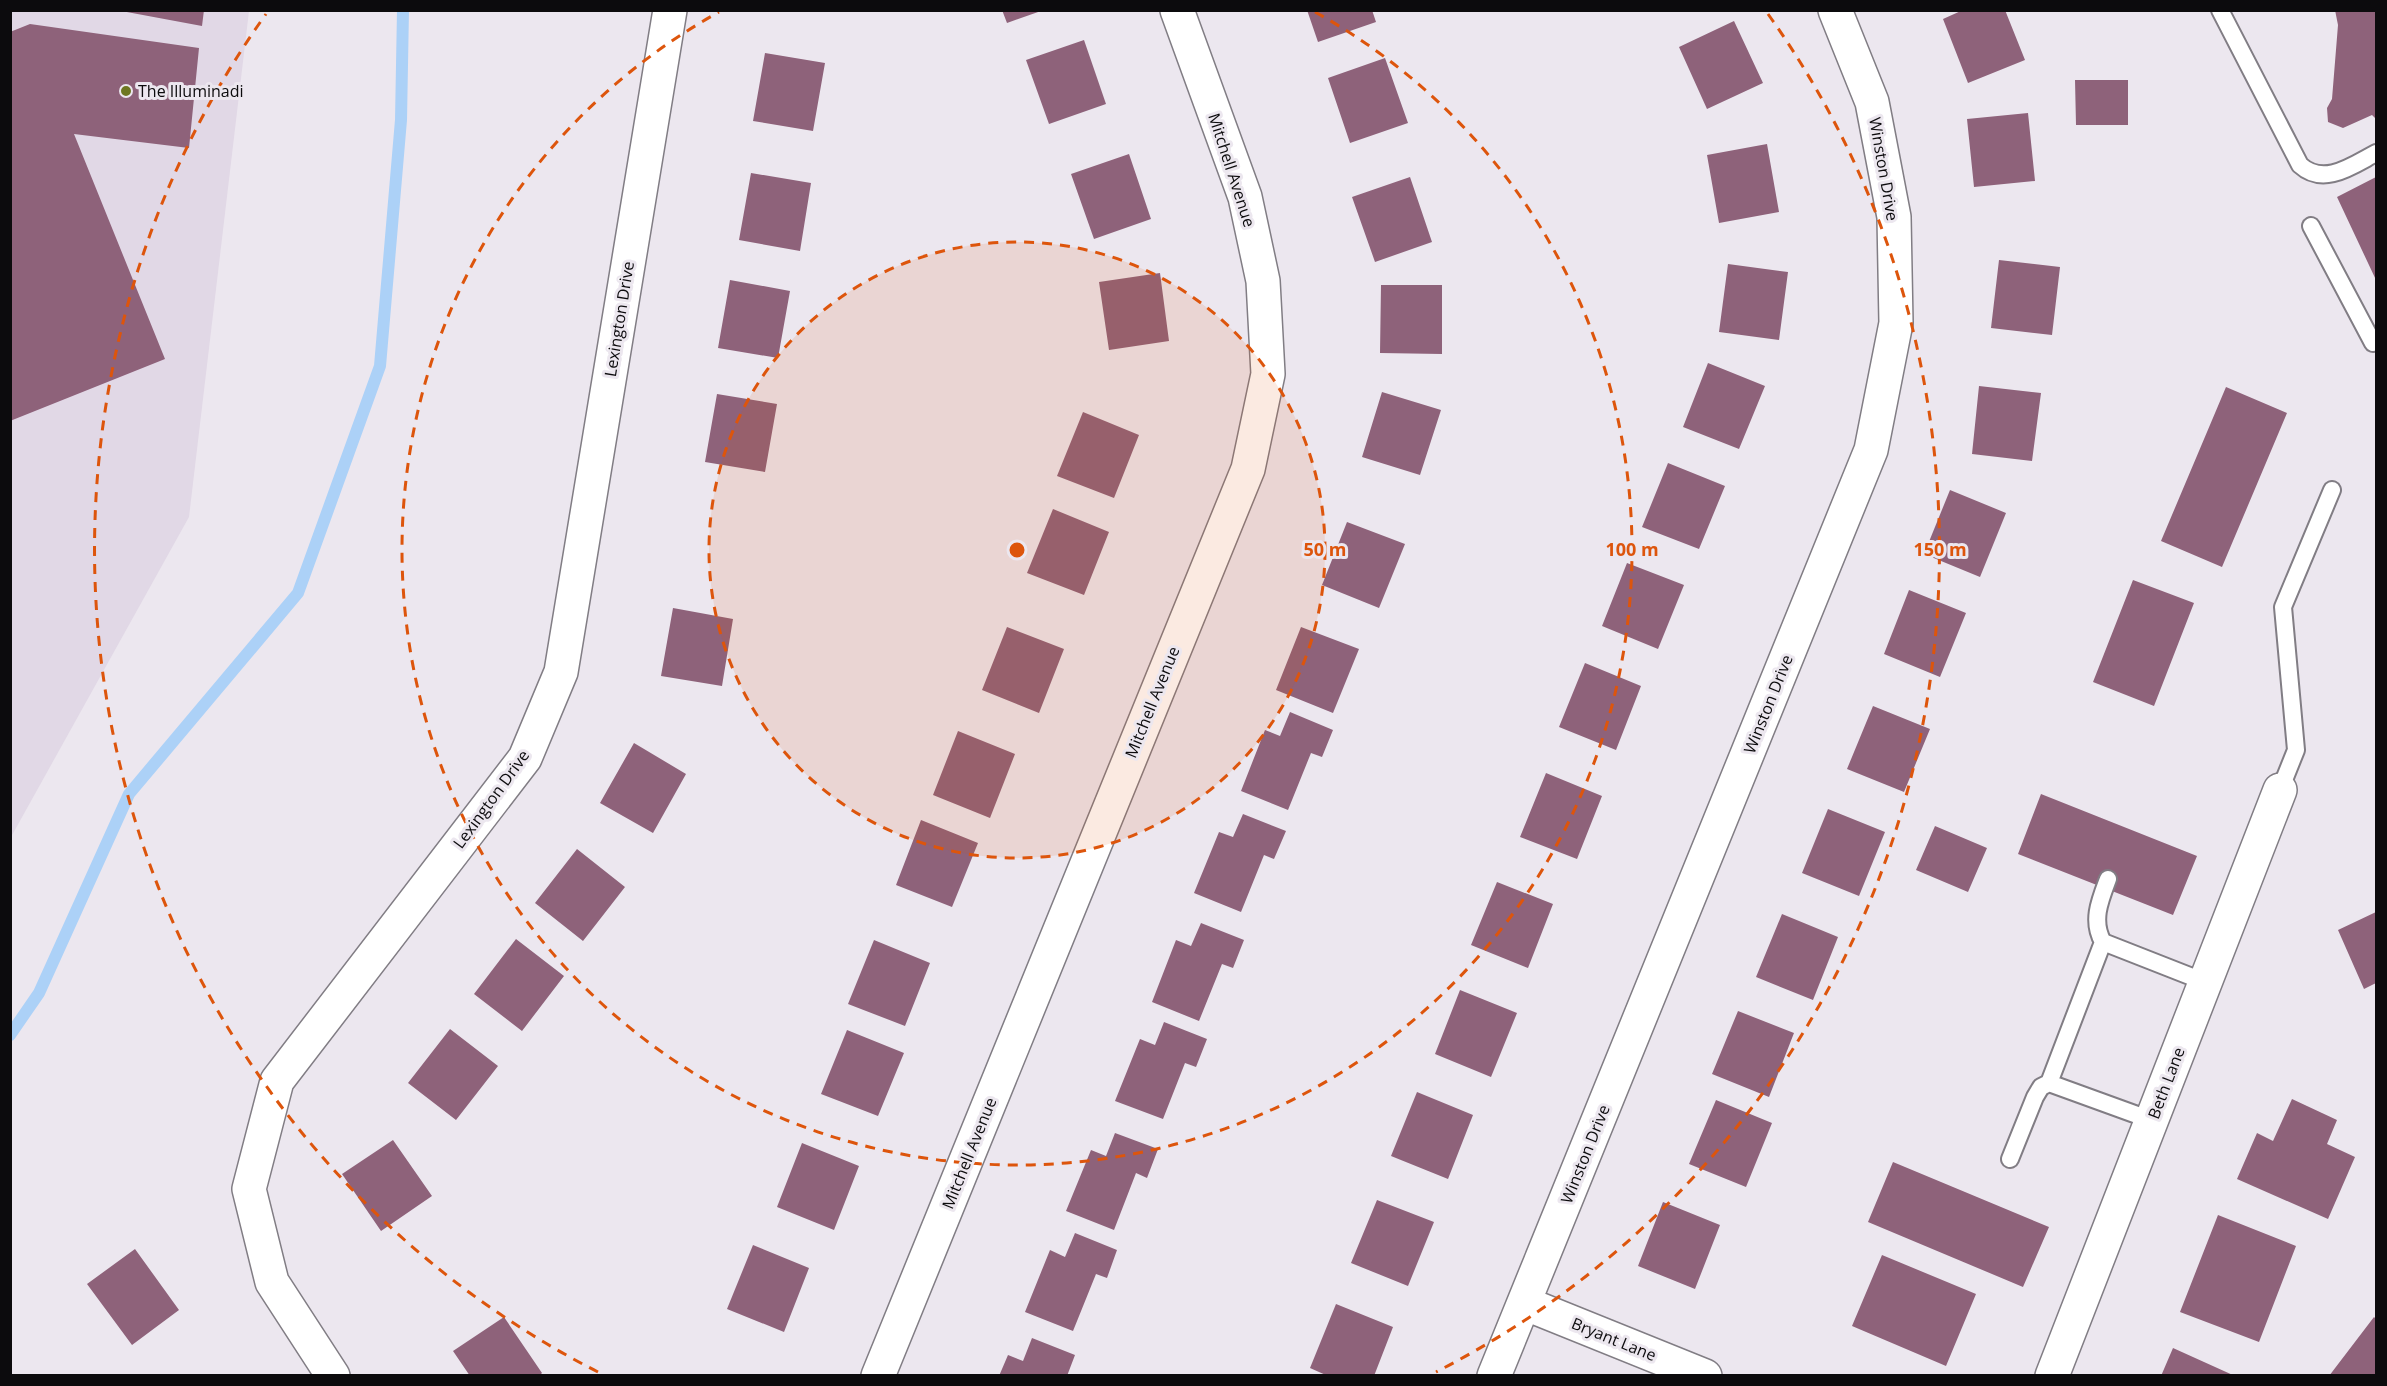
<svg xmlns="http://www.w3.org/2000/svg" width="2387" height="1386" viewBox="0 0 2387 1386" font-family="'Open Sans',sans-serif">
  <style>
    .built { fill: #e1d8e6 }
    .lines { fill: none; stroke-linecap: round; stroke-linejoin: round }
    .stream { stroke: #acd1f7; stroke-width: 12 }
    .building { fill: #8e627a }
    .lane-casing { stroke: #817d84; stroke-width: 20 }
    .street-casing { stroke: #817d84; stroke-width: 36 }
    .lane { stroke: #fff; stroke-width: 16 }
    .street { stroke: #fff; stroke-width: 33 }
    .ring { fill: none; stroke: #dd550c; stroke-width: 3; stroke-dasharray: 10 8 }
    .poi-dot { fill: #6e7721; stroke: #ece7ef; stroke-width: 2 }
    .labels { text-anchor: middle; stroke-width: 6; stroke-linejoin: round; paint-order: stroke }
    .poi-label { font-size: 16px; fill: #0c0b0d; stroke: #ece7ef; text-anchor: start }
    .street-label { font-size: 16px; fill: #0c0b0d; stroke: #ece7ef }
    .centre { fill: #dd550c; stroke: #ece7ef; stroke-width: 3 }
    .ring-label { font-size: 18px; text-anchor: middle; font-weight: bold; fill: #dd550c; stroke: #ece7ef; stroke-width: 6; stroke-linejoin: round; paint-order: stroke }
  </style>
  <rect width="100%" height="100%" fill="#ece7ef"/>
  <!-- built -->
  <path class="built" d="M11 11H249L189 517 11 837Z"/>
  <g class="lines">
    <!-- stream -->
    <path class="stream" d="M10 1035 39 993 129 794 298 593 380 366 401 120 403 10"/>
  </g>
  <!-- building -->
  <path class="building" d="M116 10H204L202 26Z
    M1002 10H1041V11L1007 23Z
    M1307 10H1372L1376 22 1318 42Z
    M1963 10H2005L2025 60 1968 83 1943 19Z
    M2335 10H2376V119L2372 115 2343 128 2328 122 2327 108 2332 99 2338 25Z
    M1734 21 1763 83 1707 109 1679 47Z
    M30 24 199 48 189 148 74 134 165 359 10 421V32Z
    M1084 40 1106 104 1049 124 1026 60Z
    M765 53 825 63 813 131 753 121Z
    M1385 58 1408 123 1350 143 1328 78Z
    M2075 80H2128V125H2076Z
    M2028 113 2035 181 1974 187 1967 119Z
    M1767 144 1779 212 1719 223 1707 155Z
    M1129 154 1151 219 1094 239 1071 174Z
    M751 173 811 183 800 251 739 240Z
    M1410 177 1432 242 1375 262 1352 197Z
    M2376 177V280L2337 197Z
    M1999 260 2060 267 2052 335 1991 328Z
    M1728 264 1788 272 1779 340 1719 332Z
    M1160 273 1169 341 1109 350 1099 282Z
    M730 280 790 291 778 358 718 348Z
    M1381 285H1442V354L1380 353Z
    M1708 363 1765 386 1739 449 1683 427Z
    M1979 386 2041 393 2032 461 1972 454Z
    M2226 387 2287 413 2222 567 2161 541Z
    M1382 392 1441 410 1420 475 1362 457Z
    M717 394 777 404 765 472 705 462Z
    M1083 412 1139 435 1114 498 1057 476Z
    M1668 463 1725 486 1699 549 1642 527Z
    M1950 490 2006 513 1980 577 1924 554Z
    M1053 509 1109 532 1084 595 1027 573Z
    M1347 522 1405 544 1379 608 1322 585Z
    M1627 563 1684 585 1658 649 1602 626Z
    M2133 580 2194 603 2154 706 2093 682Z
    M1909 590 1966 613 1940 677 1884 654Z
    M673 608 733 619 722 686 661 676Z
    M1007 627 1064 649 1039 713 982 690Z
    M1301 627 1359 649 1333 713 1276 690Z
    M1585 663 1641 686 1616 750 1559 727Z
    M1873 706 1930 729 1904 792 1847 769Z
    M1290 712 1333 730 1322 757 1311 753 1288 810 1241 791 1265 730 1280 736Z
    M958 731 1015 754 990 818 933 795Z
    M634 743 686 774 653 833 600 803Z
    M1546 773 1602 796 1577 859 1520 837Z
    M2041 794 2197 856 2173 915 2018 854Z
    M1828 809 1885 832 1859 896 1802 873Z
    M1243 814 1286 831 1274 859 1264 855 1241 912 1194 893 1219 832 1233 837Z
    M921 820 978 843 952 907 896 885Z
    M1935 826 1987 848 1968 892 1916 870Z
    M577 849 625 887 583 941 535 903Z
    M1497 882 1553 904 1528 968 1471 945Z
    M2376 912V983L2364 989 2338 930Z
    M1782 914 1838 937 1813 1000 1756 977Z
    M1201 923 1244 940 1233 968 1222 964 1199 1021 1152 1002 1176 940 1191 946Z
    M516 939 564 976 522 1031 474 994Z
    M874 940 930 963 905 1026 848 1004Z
    M1460 990 1517 1013 1491 1077 1435 1054Z
    M1738 1011 1794 1033 1769 1097 1712 1074Z
    M1164 1022 1207 1039 1196 1067 1185 1063 1163 1119 1115 1101 1140 1039 1155 1045Z
    M450 1029 498 1066 456 1120 408 1083Z
    M847 1030 904 1053 878 1116 821 1094Z
    M1417 1092 1473 1115 1448 1179 1391 1156Z
    M2292 1099 2337 1120 2327 1144 2355 1157 2328 1219 2237 1179 2257 1133 2273 1141Z
    M1716 1100 1772 1123 1746 1187 1689 1164Z
    M1115 1133 1158 1149 1147 1178 1136 1173 1114 1230 1066 1211 1091 1150 1106 1156Z
    M393 1140 432 1196 381 1231 342 1174Z
    M802 1143 859 1166 834 1230 777 1207Z
    M1893 1162 2049 1227 2023 1287 1868 1222Z
    M1377 1200 1434 1222 1408 1286 1351 1263Z
    M1663 1202 1720 1225 1695 1289 1638 1266Z
    M2218 1215 2296 1246 2259 1342 2180 1312Z
    M1075 1233 1117 1250 1107 1278 1096 1274 1073 1331 1025 1312 1050 1250 1065 1257Z
    M753 1245 809 1268 784 1332 727 1309Z
    M135 1249 179 1310 132 1345 87 1284Z
    M1882 1255 1976 1294 1946 1366 1852 1326Z
    M1336 1304 1393 1327 1374 1376H1328L1310 1368Z
    M504 1317 542 1373 539 1376H470L453 1351Z
    M2374 1317 2376 1319V1376H2329Z
    M1032 1338 1075 1355 1067 1376H999L1008 1355 1023 1361Z
    M2173 1348 2235 1376H2161Z"/>
  <g class="lines">
    <!-- lane casing -->
    <g class="lane-casing">
      <path id="lane" d="M2220 10 2300 165C2324 187 2353 165 2376 153
        M2311 226 2373 343 2376 341
        M2280 790 2296 750 2283 607 2332 490
        M2108 879C2100 900 2091 921 2103 942L2205 982
        M2049 1083 2103 942
        M2010 1159 2035 1097 2041 1087 2049 1083 2151 1120"/>
    </g>
    <!-- street casing -->
    <g class="street-casing">
      <path id="street" d="M1524 1303 1705 1376
        M333 1376 272 1282 249 1189 277 1081 525 758 561 672 670 10
        M878 1376 1248 469 1268 374 1263 281 1245 197 1177 10
        M1494 1376 1871 450 1896 323 1894 217 1872 102 1835 10
        M2052 1376 2280 790"/>
    </g>
    <!-- lane -->
    <use href="#lane" class="lane"/>
    <!-- street -->
    <use href="#street" class="street"/>
  </g>
  <!-- distance rings -->
  <circle cx="1017" cy="550" r="308" fill="#dd550c" fill-opacity=".12"/>
  <g class="ring">
    <circle cx="1017" cy="550" r="308"/>
    <path d="M1315 12A615 615 0 1 1 719 12"/>
    <path d="M598 1372A923 923 0 0 1 266 14M1768 14A923 923 0 0 1 1436 1372"/>
  </g>
  <!-- markers -->
  <circle class="poi-dot" cx="126" cy="91" r="6"/>
  <g class="labels">
    <!-- poi labels -->
    <g class="poi-label">
      <text x="138" y="97">The Illuminadi</text>
    </g>
    <!-- street labels -->
    <g class="street-label">
      <text transform="translate(1884 169) rotate(80)" y="6">Winston Drive</text>
      <text transform="translate(1232 170) rotate(72)" y="6">Mitchell Avenue</text>
      <text transform="translate(619 319) rotate(-81)" y="6">Lexington Drive</text>
      <text transform="translate(1152 702) rotate(-68)" y="6">Mitchell Avenue</text>
      <text transform="translate(1768 704) rotate(-68)" y="6">Winston Drive</text>
      <text transform="translate(491 799) rotate(-54)" y="6">Lexington Drive</text>
      <text transform="translate(2166 1083) rotate(-69)" y="6">Beth Lane</text>
      <text transform="translate(969 1153) rotate(-68)" y="6">Mitchell Avenue</text>
      <text transform="translate(1585 1154) rotate(-68)" y="6">Winston Drive</text>
      <text transform="translate(1614 1339) rotate(22)" y="6">Bryant Lane</text>
    </g>
  </g>
  <circle cx="1017" cy="550" r="9" class="centre"/>
  <g class="ring-label">
    <text x="1325" y="556">50 m</text>
    <text x="1632" y="556">100 m</text>
    <text x="1940" y="556">150 m</text>
  </g>
  <!-- border -->
  <rect width="2387" height="1386" fill="none" stroke="#0c0b0d" stroke-width="24"/>
</svg>
